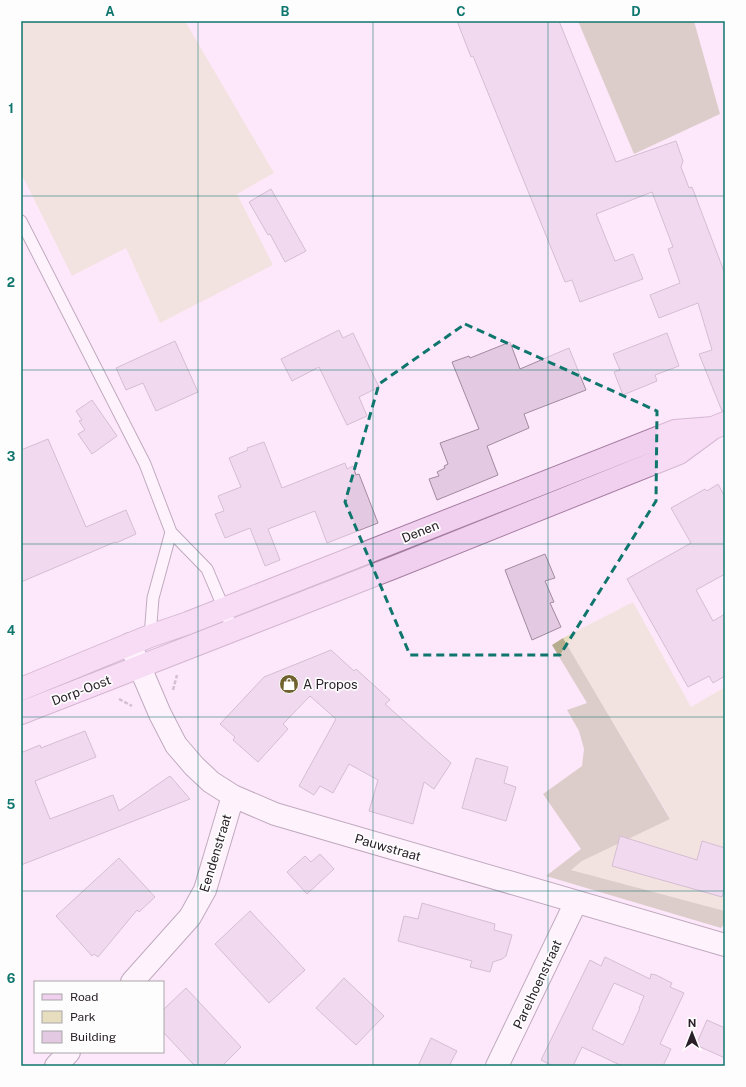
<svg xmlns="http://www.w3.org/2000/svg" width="746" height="1087" viewBox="0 0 746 1087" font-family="'Public Sans',sans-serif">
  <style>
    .green { fill: #e7debf }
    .forest { fill: #b6ad8e }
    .building { fill: #e3c9e1; stroke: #a28aa0; fill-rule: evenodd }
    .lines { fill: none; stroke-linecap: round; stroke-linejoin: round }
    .lane-casing { stroke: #765f73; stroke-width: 13 }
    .street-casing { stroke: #765f73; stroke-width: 24 }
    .primary-casing { stroke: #a57da1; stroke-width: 24 }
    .path { stroke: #9e8e9d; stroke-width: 2.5; stroke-dasharray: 4 2; stroke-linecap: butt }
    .lane { stroke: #fff; stroke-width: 11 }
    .street { stroke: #fff; stroke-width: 22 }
    .primary { stroke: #f1cfee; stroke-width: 22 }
    .marked { fill: none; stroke: #0f766e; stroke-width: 3; stroke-dasharray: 8 5; stroke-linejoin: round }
    .grid { fill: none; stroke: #0f766e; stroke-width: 1; stroke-opacity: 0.55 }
    .labels { text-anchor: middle; stroke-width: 3.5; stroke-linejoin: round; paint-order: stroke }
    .street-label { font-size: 13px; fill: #2a2029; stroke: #fdfdfd }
    .poi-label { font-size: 13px; fill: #2a2029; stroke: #fdfdfd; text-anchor: start }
    .neatline { fill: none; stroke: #0f766e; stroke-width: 1.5 }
    .grid-label { font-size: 13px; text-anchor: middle; font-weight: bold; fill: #0f766e }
  </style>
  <rect width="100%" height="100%" fill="#fde8fb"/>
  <!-- green -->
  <path class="green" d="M21 21H185L274 173 237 194 273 265 160 323 126 248 72 276 21 173Z
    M633 602 691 707 725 687V911L570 870 582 861 670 818 563 638Z"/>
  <!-- forest -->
  <path class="forest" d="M578 21H694L720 114 634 154Z
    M563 638 670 819 582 861 571 870 725 911V923L721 928 546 876 581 849 543 794 582 766 584 749 579 731 567 710 587 703 552 645Z"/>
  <!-- building -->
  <path class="building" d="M457 21H559L616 162 676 141 683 161 681 167 689 188 692 187 725 274V411H722L699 354 712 350 698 303 659 318 650 295 680 283 668 249 673 247 652 192 596 214 615 261 633 254 643 279 580 302 572 280 565 282 473 56 471 57Z
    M271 189 306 251 285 262 270 234 268 235 249 202Z
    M339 330 343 338 353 333 379 387 359 397 367 416 347 425 319 367 292 381 281 359Z
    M667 333 679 366 655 375 657 381 623 395 614 372 620 370 613 354Z
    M175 341 198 392 156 411 143 383 126 390 116 368Z
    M510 342 520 369 569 348 586 390 524 414 529 428 487 446 498 475 437 500 429 479 439 476 437 472 445 468 444 466 448 464 440 443 479 429 452 362 469 356 470 358Z
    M92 400 117 436 92 454 78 434 85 430 79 421 82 420 76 411Z
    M48 439 86 527 126 510 136 534 116 543 115 542 21 582V450Z
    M264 442 282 488 345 463 347 469 353 466 356 475 359 474 378 523 327 543 315 511 268 529 280 560 265 566 250 528 225 538 215 514 224 511 218 496 241 487 229 458 248 450 247 448Z
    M718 484 725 497V574L696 590 713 621 725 614V676L713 683 709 676 688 687 627 579 691 543 671 508 705 489 707 491Z
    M545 554 555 578 545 581 554 602 550 603 561 627 532 640 505 570Z
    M331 650 354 671 356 669 390 700 385 704 451 763 434 789 424 782 413 824 369 811 378 780 349 764 333 793 320 786 314 795 299 786 336 719 310 696 283 724 288 729 258 762 233 740 235 737 220 724 264 677Z
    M85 731 96 757 35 781 50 819 113 795 119 811 170 776 190 799 21 865V750L23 752 40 745 41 748Z
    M476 758 508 767 504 783 516 787 506 821 462 808Z
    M620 836 697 860 702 841 725 848V886L722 897 612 866Z
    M320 854 334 869 307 894 287 872 305 856 311 862Z
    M119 858 155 897 139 912 137 910 98 957 94 954 92 956 56 916Z
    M422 903 495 924 494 930 512 935 506 956 502 959 493 962 490 972 470 967 472 961 398 941 404 916 418 919Z
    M250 911 305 970 269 1003 215 944Z
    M605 957 650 979 651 974 656 975 672 983 670 987 684 993 660 1044 671 1049 663 1066H622L582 1047 573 1066H553L541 1060 590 960 601 966ZM614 983 644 996 639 1008H640L623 1045 592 1029Z
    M344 978 384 1016 356 1045 316 1008Z
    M186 988 241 1047 222 1066H195L163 1032V1010Z
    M707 1020 725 1028V1058L696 1045Z
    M431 1038 457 1051 449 1066H418Z"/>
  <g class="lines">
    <!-- lane casing -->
    <g class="lane-casing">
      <path id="lane" d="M21 221 145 464 171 532 153 598 150 636
        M171 532 207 569 233 630"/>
    </g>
    <!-- street casing -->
    <g class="street-casing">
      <path id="street" d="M130 644 160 714 176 745 194 766 211 782 233 796 275 814 725 945
        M132 982 190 917 205 890 233 796
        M56 1066 69 1052
        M497 1066 576 902"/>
    </g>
    <!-- primary casing -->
    <g class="primary-casing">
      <path id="primary" d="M21 689 150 636 188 623 675 431 713 428
        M21 713 395 567 679 453 713 428 725 423"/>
    </g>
    <!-- path -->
    <path class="path" d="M173 690 177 675
      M119 699 132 706"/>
    <!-- lane -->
    <use href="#lane" class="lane"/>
    <!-- street -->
    <use href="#street" class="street"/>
    <!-- primary -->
    <use href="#primary" class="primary"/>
  </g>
  <!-- marked area -->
  <path d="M0 0H746V1087H0ZM465 324 657 411 656 501 560 655H410L345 502 379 384Z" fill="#fde8fb" fill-opacity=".55" fill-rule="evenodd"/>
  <path class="marked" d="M465 324 657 411 656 501 560 655H410L345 502 379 384Z"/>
  <!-- grid -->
  <path class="grid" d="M198 21V1066M373 21V1066M548 21V1066M21 196H725M21 370H725M21 544H725M21 717H725M21 891H725"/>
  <!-- icons -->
  <defs>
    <g id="shop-disc" transform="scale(1)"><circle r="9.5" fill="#70622f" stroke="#fdfdfd"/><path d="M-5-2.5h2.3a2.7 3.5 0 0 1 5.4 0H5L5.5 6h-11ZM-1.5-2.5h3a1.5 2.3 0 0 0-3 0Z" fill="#fff"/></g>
  </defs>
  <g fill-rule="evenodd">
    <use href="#shop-disc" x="289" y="684"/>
  </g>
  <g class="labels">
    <!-- street labels -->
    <g class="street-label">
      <text transform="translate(420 531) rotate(-22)" y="5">Denen</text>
      <text transform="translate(81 690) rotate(-21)" y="5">Dorp-Oost</text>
      <text transform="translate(388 847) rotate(16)" y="5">Pauwstraat</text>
      <text transform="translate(215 853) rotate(-73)" y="5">Eendenstraat</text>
      <text transform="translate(537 984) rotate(-65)" y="5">Parelhoenstraat</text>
    </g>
    <!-- poi labels -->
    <g class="poi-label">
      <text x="303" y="689">A Propos</text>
    </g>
  </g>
  <!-- border -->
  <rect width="746" height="1087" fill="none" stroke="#fdfdfd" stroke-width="44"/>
  <!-- legend -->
  <rect x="34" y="981" width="130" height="72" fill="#fdfdfd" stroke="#a9a5a8"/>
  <rect x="42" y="994" width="20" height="6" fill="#f1cfee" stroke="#a9a5a8"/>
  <text x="70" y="1001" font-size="12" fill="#2a2029">Road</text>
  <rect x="42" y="1011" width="20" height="12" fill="#e7debf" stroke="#a9a5a8"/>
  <text x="70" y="1021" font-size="12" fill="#2a2029">Park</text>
  <rect x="42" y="1031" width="20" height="12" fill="#e3c9e1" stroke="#a9a5a8"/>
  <text x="70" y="1041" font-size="12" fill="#2a2029">Building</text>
  <!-- north arrow -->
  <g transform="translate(692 1033)" stroke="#fdfdfd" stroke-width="3" paint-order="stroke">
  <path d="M0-3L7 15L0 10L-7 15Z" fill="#2a2029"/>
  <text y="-6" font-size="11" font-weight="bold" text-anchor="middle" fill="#2a2029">N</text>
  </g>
  <rect x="22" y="22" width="702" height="1043" class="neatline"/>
  <g class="grid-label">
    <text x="110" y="16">A</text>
    <text x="285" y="16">B</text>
    <text x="461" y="16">C</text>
    <text x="636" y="16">D</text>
    <text x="11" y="113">1</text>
    <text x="11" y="287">2</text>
    <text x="11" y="461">3</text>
    <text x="11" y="635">4</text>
    <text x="11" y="809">5</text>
    <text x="11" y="983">6</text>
  </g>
</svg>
